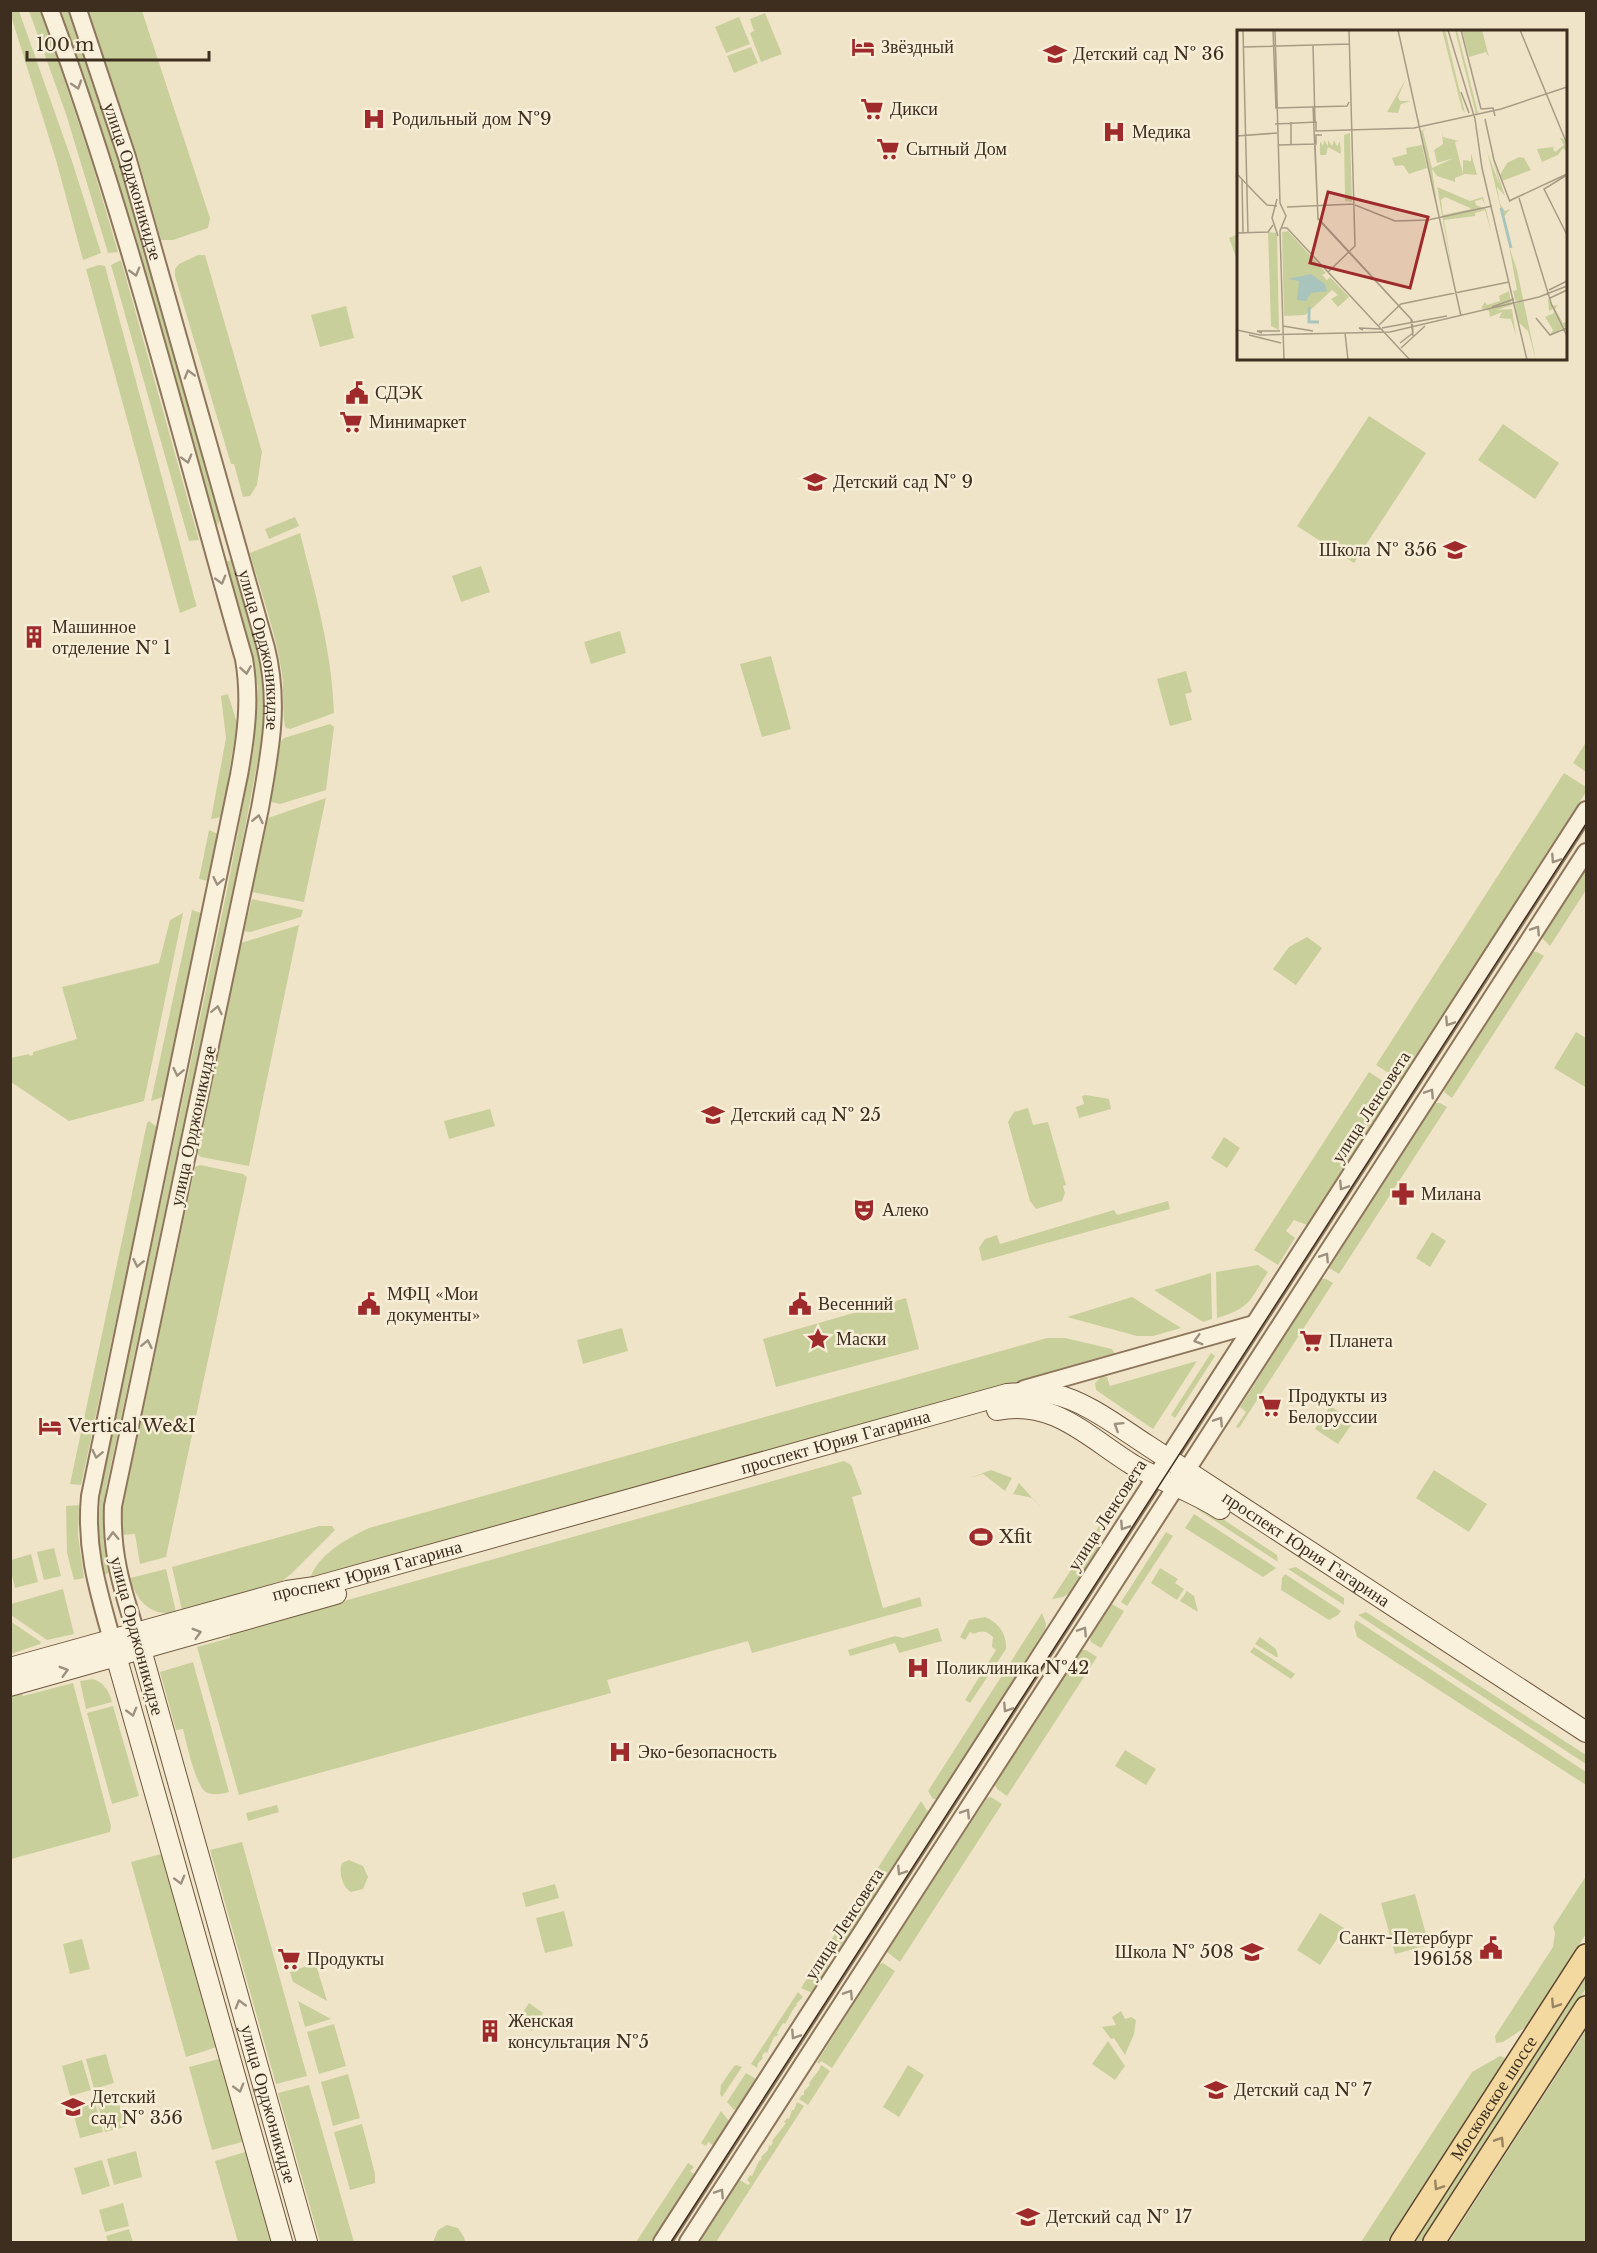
<svg xmlns="http://www.w3.org/2000/svg" width="1597" height="2253" viewBox="0 0 1597 2253" font-family="'Libre Baskerville',serif">
  <style>
    .green { fill: #c9cf9b }
    .lines { fill: none; stroke-linecap: round; stroke-linejoin: round }
    .tertiary-casing { stroke: #8d765c; stroke-width: 20 }
    .secondary-casing { stroke: #6f573f; stroke-width: 22 }
    .primary-casing { stroke: #5b4430; stroke-width: 24 }
    .tertiary { stroke: #faf1dc; stroke-width: 16 }
    .secondary { stroke: #faf1dc; stroke-width: 20 }
    .primary { stroke: #f3d9a0; stroke-width: 21 }
    .tram { stroke: #3d2e20; stroke-width: 1.5 }
    .oneway { stroke: #9c907e }
    .oneway2 { stroke: #988460 }
    .labels { text-anchor: middle; stroke-width: 5; stroke-linejoin: round; paint-order: stroke }
    .poi-label { font-size: 18px; fill: #3d2e20; stroke: #f7eed8; text-anchor: start }
    .street-label { font-size: 18px; fill: #3d2e20; stroke: #f7eed8 }
    .inset-river { fill: none; stroke: #a9c4bc; stroke-width: 3 }
    .inset-road { fill: none; stroke: #a89b85; stroke-width: 1.5 }
    .view { fill: #9e2a2b; fill-opacity: 0.15; stroke: #9e2a2b; stroke-width: 3 }
    .inset-edge { fill: none; stroke: #3d2e20; stroke-width: 3 }
  </style>
  <rect width="100%" height="100%" fill="#f0e4c8"/>
  <!-- green -->
  <path class="green" d="M10 11H19L72 161 101 253 83 260 56 160 11 16Z
    M29 11H40L47 28 90 157 118 252 108 253 66 114Z
    M60 11H68L126 184 220 519 218 525 214 521 112 160Z
    M88 11H142L210 218 208 228 173 240H161L138 158Z
    M765 13 782 54 761 62 750 33 754 31 750 19Z
    M739 17 750 44 726 53 715 27Z
    M751 47 758 63 734 73 727 56Z
    M1238 234V263L1229 238Z
    M198 255H205L262 452 257 485 250 496 243 497 234 464H231L175 276V269L179 264Z
    M121 260 199 540 189 541 111 265Z
    M99 265 105 266 196 604 197 606 180 613 86 269Z
    M346 306 354 338 320 347 311 315Z
    M1369 416 1426 453 1354 563 1297 526Z
    M1503 424 1559 463 1535 499 1478 460Z
    M295 517 299 526 269 539 265 529Z
    M300 533C315 592 332 651 334 713L290 729 286 728C282 722 284 685 282 674 276 633 261 593 250 553Z
    M231 560 262 668 265 705 264 728 233 891 106 1488 103 1529 109 1573 103 1575 98 1530 101 1487 227 890 253 752 258 687 251 654 225 562Z
    M481 566 490 592 461 602 452 576Z
    M620 631 626 653 591 664 584 642Z
    M771 656 791 729 762 737 740 664Z
    M1186 671 1192 692 1185 694 1192 720 1170 726 1157 679Z
    M228 694 237 723 222 817 211 819 226 738 221 696Z
    M330 724 334 727 326 790 280 804 271 802 281 741 284 738Z
    M1586 742V772L1573 763Z
    M1564 773 1586 787V792L1402 1079H1398L1376 1065Z
    M326 798 304 902 252 892 268 818Z
    M209 830 218 834 208 881 199 879Z
    M1586 869V890L1550 946 1542 938Z
    M252 899 303 910 301 917 250 932 244 931Z
    M192 910 201 913 163 1097 151 1101Z
    M183 913 144 1101 69 1121 11 1082V1058L29 1054 30 1056 33 1055V1052L77 1039 62 987 159 963 170 920Z
    M299 925 249 1166 201 1157 197 1154 241 943Z
    M1307 937 1322 948 1296 985 1273 969 1289 947Z
    M1533 952H1537L1544 956 1452 1098 1445 1093 1444 1090Z
    M1576 1032 1586 1038 1585 1087 1554 1068Z
    M1369 1072 1392 1087 1394 1090 1307 1225 1294 1220 1286 1231 1295 1238 1278 1265 1254 1250Z
    M1086 1095 1109 1099 1111 1109 1079 1118 1076 1107 1084 1104 1082 1096Z
    M1435 1103H1440L1447 1107 1339 1274 1329 1268Z
    M1028 1108 1033 1125 1048 1122 1066 1185 1063 1186 1065 1193 1062 1201 1036 1209 1030 1201 1008 1122 1014 1112Z
    M490 1109 495 1126 449 1139 444 1121Z
    M149 1121 157 1127 81 1485 70 1484 147 1123Z
    M1224 1137 1240 1148 1227 1168 1211 1158Z
    M200 1165 243 1174 247 1177 166 1557 140 1564 135 1534 122 1535V1509L195 1167Z
    M1168 1201 1170 1209 982 1261 979 1248 985 1239 997 1235 1000 1244 1114 1210 1117 1215Z
    M1432 1232 1446 1241 1430 1267 1416 1258Z
    M1258 1265 1268 1272C1250 1300 1251 1308 1217 1318L1216 1272Z
    M1211 1273 1212 1319 1203 1322 1154 1290Z
    M1321 1279H1326L1333 1283 1239 1428 1236 1427 1246 1412 1240 1407Z
    M1132 1297 1181 1328 1153 1336H1137L1067 1317Z
    M906 1298 919 1349 776 1387 763 1339Z
    M622 1328 628 1351 583 1364 577 1340Z
    M1047 1338H1065L1112 1349 1115 1354 1111 1357 316 1579 311 1576C320 1553 348 1538 369 1528Z
    M1211 1353 1215 1356 1175 1418 1171 1415Z
    M1197 1361 1153 1429 1096 1390 1095 1383 1102 1376 1107 1377 1110 1386Z
    M1330 1406 1354 1421 1338 1444 1315 1429Z
    M844 1461 851 1465 862 1494 852 1497 883 1608 920 1597 922 1606 752 1653 748 1641 607 1680 611 1693 239 1795 197 1647 230 1638V1633Z
    M991 1470 1012 1478 1005 1491 983 1474 970 1478Z
    M1434 1470 1487 1504 1469 1532 1416 1498Z
    M1019 1483 1042 1509 1033 1498 1013 1494Z
    M1117 1498 1121 1500 1096 1539 1092 1537Z
    M1200 1504 1277 1555 1278 1562 1197 1509Z
    M79 1505 78 1535 84 1578 74 1580 67 1553 66 1506Z
    M1194 1514 1276 1568 1263 1577 1185 1528Z
    M319 1526H332L335 1530 291 1574 282 1581 182 1610 172 1567Z
    M1166 1532 1173 1536 1127 1606 1121 1602Z
    M1089 1542 1100 1549 1070 1593 1063 1597 1052 1599Z
    M54 1548 61 1576 44 1580 37 1552Z
    M31 1554 38 1582 15 1588 11 1571V1560Z
    M1296 1567 1344 1598V1605L1288 1569Z
    M1160 1568 1178 1579 1175 1583 1184 1589 1177 1600 1151 1583Z
    M166 1569 176 1612C151 1618 136 1600 130 1578Z
    M1285 1574 1341 1611 1338 1615 1329 1620 1281 1590 1282 1578Z
    M63 1589 74 1634 47 1640 11 1615V1604Z
    M1187 1591 1194 1596 1198 1612 1180 1601Z
    M1112 1604 1124 1611 1101 1648 1091 1642 1090 1637Z
    M1366 1612 1586 1755V1764L1358 1615Z
    M1042 1613 1046 1624 1045 1631 937 1799H933L928 1791Z
    M985 1617C999 1623 1007 1634 1006 1649L970 1703 965 1700 996 1650 992 1647 993 1637C986 1631 982 1630 974 1634L970 1632 965 1640 960 1637 969 1620Z
    M1356 1620 1586 1772V1785L1357 1637 1354 1626Z
    M10 1621 41 1642 40 1644 11 1654Z
    M938 1628 942 1641 899 1653 895 1643 850 1656 848 1650 895 1636 903 1638Z
    M1260 1637 1276 1649 1278 1657H1276L1255 1644Z
    M1254 1647 1295 1674 1291 1679 1250 1652Z
    M1082 1650H1086L1097 1657 1007 1796 997 1789 995 1785Z
    M193 1662 229 1792C222 1794 213 1796 206 1792 196 1787 186 1741 183 1729L176 1730 160 1672Z
    M93 1679C105 1683 109 1691 112 1702L86 1709 80 1681Z
    M73 1683 111 1826 110 1832 11 1859V1694L21 1691 23 1696Z
    M113 1706 139 1796 112 1804 87 1713Z
    M1125 1750 1156 1769 1146 1785 1115 1766Z
    M991 1797 1002 1804 900 1962 887 1952 987 1798Z
    M921 1801 928 1812 837 1953H834L828 1945Z
    M277 1805 279 1812 248 1821 246 1813Z
    M242 1842 307 2076 276 2084 210 1850Z
    M161 1854 166 1862 217 2047 186 2057 131 1862Z
    M349 1860 363 1866 368 1877 363 1889 351 1892C343 1888 338 1872 342 1863Z
    M1586 1876V1934L1526 2027 1503 2042 1496 2043 1495 2036 1553 1947 1555 1933 1553 1927Z
    M555 1884 559 1898 526 1907 522 1893Z
    M1415 1894 1429 1945 1395 1954 1381 1903Z
    M564 1911 573 1946 545 1953 536 1918Z
    M1320 1913 1344 1928 1320 1965 1297 1950Z
    M82 1939 90 1969 70 1974 63 1944Z
    M822 1955 829 1967 812 1993 801 1988Z
    M883 1963 895 1971 832 2068 821 2061 819 2064 817 2062 879 1964Z
    M312 1964 317 1968 327 2001 293 1982 290 1972Z
    M1586 1976V1988L1422 2242H1414Z
    M798 1992 803 1997 796 2004 797 2005 794 2008 785 2024 783 2023 777 2033 778 2035 774 2037 767 2053 765 2052 762 2056 763 2058 758 2063 757 2068 751 2064Z
    M298 2001 331 2019 305 2027Z
    M529 2003 543 2013 532 2031 517 2021Z
    M1121 2011 1125 2019 1131 2017 1136 2020 1134 2034 1125 2055 1114 2038 1111 2039 1102 2027 1116 2025 1112 2017Z
    M334 2024 346 2066 319 2074 307 2032Z
    M1586 2030V2242H1449Z
    M1108 2041 1125 2066 1115 2080 1092 2064Z
    M106 2054 114 2083 94 2089 86 2059Z
    M1500 2056 1505 2058 1504 2061 1387 2242H1361L1472 2072Z
    M219 2059 221 2060 243 2139 242 2142 212 2150 189 2067Z
    M82 2060 91 2090 70 2096 62 2066Z
    M737 2065 742 2067 722 2097 720 2094 721 2085 734 2066Z
    M821 2065 830 2071 808 2105 799 2099 802 2095H804V2091L810 2085 809 2083 819 2070Z
    M908 2065 924 2075 899 2117 883 2107Z
    M746 2073 756 2079 737 2109 734 2110 727 2102Z
    M348 2074 360 2118 333 2126 321 2082Z
    M309 2085 354 2242H320L278 2093Z
    M117 2096 125 2127 105 2132 97 2101Z
    M95 2102 103 2132 80 2138 72 2109Z
    M797 2102 804 2106 716 2242H700L740 2180 748 2185 750 2183 747 2180 750 2175 752 2176 759 2161 762 2159 761 2157 768 2150 769 2145 771 2146 773 2142 772 2141 786 2123 784 2122 787 2118 789 2119 792 2110H794Z
    M721 2111 729 2121 713 2145 708 2142 706 2146 701 2143Z
    M362 2124 375 2174V2183L350 2190 334 2132Z
    M136 2151 142 2177 114 2185 107 2159Z
    M245 2152 247 2153 272 2242H238L215 2161Z
    M102 2160 110 2186 82 2195 74 2168Z
    M688 2163 694 2167 690 2171 694 2174 651 2242H636Z
    M123 2203 129 2226 105 2232 99 2210Z
    M447 2225 458 2228 464 2237 465 2242H433L438 2230Z
    M129 2229 133 2242H108L106 2236Z"/>
  <g class="lines">
    <!-- tertiary casing -->
    <g class="tertiary-casing">
      <g id="tertiary">
        <path d="M50 10C129 222 182 443 244 659 251 699 246 736 239 775L90 1496C85 1549 98 1590 112 1640"/>
        <path id="s1" d="M78 10 127 157 266 648C280 704 270 752 260 808L113 1506C111 1555 122 1588 136 1633"/>
        <path d="M1024 1389 1254 1324"/>
        <path d="M662 2242 1586 810"/>
        <path d="M688 2242 1586 852"/>
      </g>
    </g>
    <!-- secondary casing -->
    <g class="secondary-casing">
      <g id="secondary">
        <path d="M997 1410C1053 1398 1089 1438 1133 1465 1161 1481 1192 1491 1220 1509"/>
        <path id="s2" d="M138 1639 307 2242"/>
        <path d="M113 1645 282 2242"/>
        <path id="s3" d="M10 1668 287 1591 315 1587 1007 1394C1022 1393 1038 1391 1053 1394 1086 1401 1119 1427 1147 1445L1586 1732"/>
        <path d="M10 1686 336 1594"/>
      </g>
    </g>
    <!-- primary casing -->
    <g class="primary-casing">
      <g id="primary">
        <path id="s4" d="M1401 2242 1586 1955"/>
        <path d="M1434 2242 1586 2007"/>
      </g>
    </g>
    <!-- tertiary -->
    <use href="#tertiary" class="tertiary"/>
    <!-- secondary -->
    <use href="#secondary" class="secondary"/>
    <!-- primary -->
    <use href="#primary" class="primary"/>
    <!-- tram -->
    <path class="tram" d="M671 2242 1586 824"/>
  </g>
  <!-- one-way arrows -->
  <defs><path id="oneway-chevron" d="M-2-3.5L2.5 0L-2 3.5" fill="none" stroke-width="1.6" stroke-linecap="round" stroke-linejoin="round" transform="scale(1.5)"/></defs>
  <g class="oneway">
    <use href="#oneway-chevron" transform="translate(77 85) rotate(72)"/>
    <use href="#oneway-chevron" transform="translate(135 272) rotate(74)"/>
    <use href="#oneway-chevron" transform="translate(189 374) rotate(-106)"/>
    <use href="#oneway-chevron" transform="translate(187 459) rotate(74)"/>
    <use href="#oneway-chevron" transform="translate(221 580) rotate(74)"/>
    <use href="#oneway-chevron" transform="translate(246 670) rotate(81)"/>
    <use href="#oneway-chevron" transform="translate(258 819) rotate(-78)"/>
    <use href="#oneway-chevron" transform="translate(1555 859) rotate(123)"/>
    <use href="#oneway-chevron" transform="translate(218 881) rotate(102)"/>
    <use href="#oneway-chevron" transform="translate(1536 930) rotate(-57)"/>
    <use href="#oneway-chevron" transform="translate(217 1010) rotate(-78)"/>
    <use href="#oneway-chevron" transform="translate(1449 1022) rotate(123)"/>
    <use href="#oneway-chevron" transform="translate(178 1072) rotate(102)"/>
    <use href="#oneway-chevron" transform="translate(1430 1093) rotate(-57)"/>
    <use href="#oneway-chevron" transform="translate(1343 1186) rotate(123)"/>
    <use href="#oneway-chevron" transform="translate(1325 1257) rotate(-57)"/>
    <use href="#oneway-chevron" transform="translate(138 1263) rotate(102)"/>
    <use href="#oneway-chevron" transform="translate(1198 1340) rotate(164)"/>
    <use href="#oneway-chevron" transform="translate(147 1344) rotate(-78)"/>
    <use href="#oneway-chevron" transform="translate(1219 1421) rotate(-57)"/>
    <use href="#oneway-chevron" transform="translate(1118 1426) rotate(-148)"/>
    <use href="#oneway-chevron" transform="translate(97 1454) rotate(102)"/>
    <use href="#oneway-chevron" transform="translate(1124 1526) rotate(123)"/>
    <use href="#oneway-chevron" transform="translate(113 1536) rotate(-92)"/>
    <use href="#oneway-chevron" transform="translate(1083 1631) rotate(-57)"/>
    <use href="#oneway-chevron" transform="translate(197 1633) rotate(-16)"/>
    <use href="#oneway-chevron" transform="translate(64 1671) rotate(-16)"/>
    <use href="#oneway-chevron" transform="translate(1007 1708) rotate(123)"/>
    <use href="#oneway-chevron" transform="translate(132 1712) rotate(74)"/>
    <use href="#oneway-chevron" transform="translate(966 1813) rotate(-57)"/>
    <use href="#oneway-chevron" transform="translate(901 1871) rotate(123)"/>
    <use href="#oneway-chevron" transform="translate(180 1880) rotate(74)"/>
    <use href="#oneway-chevron" transform="translate(849 1994) rotate(-57)"/>
    <use href="#oneway-chevron" transform="translate(240 2004) rotate(-106)"/>
    <use href="#oneway-chevron" transform="translate(795 2035) rotate(123)"/>
    <use href="#oneway-chevron" transform="translate(239 2088) rotate(74)"/>
    <use href="#oneway-chevron" transform="translate(720 2193) rotate(-57)"/>
  </g>
  <g class="oneway2">
    <use href="#oneway-chevron" transform="translate(1555 2004) rotate(123)"/>
    <use href="#oneway-chevron" transform="translate(1500 2141) rotate(-57)"/>
    <use href="#oneway-chevron" transform="translate(1438 2186) rotate(123)"/>
  </g>
  <!-- icons -->
  <defs>
    <g id="hotel-bare" transform="scale(1.8)"><path d="M-6-4.5h1.5V1H6V5H4.5V3h-9V5H-6ZM-4 0a1.8 1.8 0 1 1 3.6 0ZM.5 0V-2.5h3Q6-2.5 6 0Z" fill="#9e2a2b" stroke="#f7eed8" stroke-width="2.5" paint-order="stroke"/></g>
    <g id="school-bare" transform="scale(1.8)"><path d="M0-5L7-2L0 1L-7-2ZM-4 1L0 2.5L4 1V4Q0 6-4 4Z" fill="#9e2a2b" stroke="#f7eed8" stroke-width="2.5" paint-order="stroke"/></g>
    <g id="supermarket-bare" transform="scale(1.8)"><path d="M-6-5.5h2.5l.6 2H6L4.5 2H-2.5L-4.4-4H-6ZM-1.5 3.2a1.3 1.3 0 1 0 .1 0ZM3 3.2a1.3 1.3 0 1 0 .1 0Z" fill="#9e2a2b" stroke="#f7eed8" stroke-width="2.5" paint-order="stroke"/></g>
    <g id="hospital-bare" transform="scale(1.8)"><path d="M-5-5h3v3.5h4V-5h3V5h-3V1.5h-4V5h-3Z" fill="#9e2a2b" stroke="#f7eed8" stroke-width="2.5" paint-order="stroke"/></g>
    <g id="civic-bare" transform="scale(1.8)"><path d="M-.6-6.5H3V-4.5H.6V-3L4-1V1h2V6H-6V1h2V-1L-.6-3ZM-1.2 2.5V6h2.4V2.5Z" fill="#9e2a2b" stroke="#f7eed8" stroke-width="2.5" paint-order="stroke"/></g>
    <g id="building-bare" transform="scale(1.8)"><path d="M-4-6H4V6H1V3H-1V6H-4ZM-2.5-4.3h1.7v1.8h-1.7ZM.8-4.3h1.7v1.8H.8ZM-2.5-1h1.7V.8h-1.7ZM.8-1h1.7V.8H.8Z" fill="#9e2a2b" stroke="#f7eed8" stroke-width="2.5" paint-order="stroke"/></g>
    <g id="pharmacy-bare" transform="scale(1.8)"><path d="M-2-6h4v4h4v4h-4v4h-4v-4h-4v-4h4Z" fill="#9e2a2b" stroke="#f7eed8" stroke-width="2.5" paint-order="stroke"/></g>
    <g id="theatre-bare" transform="scale(1.8)"><path d="M-5-5.5Q0-4 5-5.5V0Q5 5 0 6Q-5 5-5 0ZM-3.3-2.5H-1v1.5H-3.3ZM1-2.5H3.3v1.5H1ZM-2.8 1Q0 5.5 2.8 1Z" fill="#9e2a2b" stroke="#f7eed8" stroke-width="2.5" paint-order="stroke"/></g>
    <g id="sight-bare" transform="scale(1.8)"><path d="M0-6L1.8-2.2L6-1.7L2.9 1.2L3.7 5.4L0 3.3L-3.7 5.4L-2.9 1.2L-6-1.7L-1.8-2.2Z" fill="#9e2a2b" stroke="#f7eed8" stroke-width="2.5" paint-order="stroke"/></g>
    <g id="stadium-bare" transform="scale(1.8)"><path d="M0-5a6.5 5 0 1 0 0 10a6.5 5 0 1 0 0-10ZM-3.5-1.8h7v3.6h-7Z" fill="#9e2a2b" stroke="#f7eed8" stroke-width="2.5" paint-order="stroke"/></g>
  </defs>
  <g fill-rule="evenodd">
    <use href="#hotel-bare" x="863" y="47"/>
    <use href="#school-bare" x="1055" y="54"/>
    <use href="#supermarket-bare" x="872" y="109"/>
    <use href="#hospital-bare" x="374" y="119"/>
    <use href="#hospital-bare" x="1114" y="132"/>
    <use href="#supermarket-bare" x="888" y="149"/>
    <use href="#civic-bare" x="357" y="393"/>
    <use href="#supermarket-bare" x="351" y="422"/>
    <use href="#school-bare" x="815" y="482"/>
    <use href="#school-bare" x="1455" y="550"/>
    <use href="#building-bare" x="34" y="637"/>
    <use href="#school-bare" x="713" y="1115"/>
    <use href="#pharmacy-bare" x="1403" y="1194"/>
    <use href="#theatre-bare" x="864" y="1210"/>
    <use href="#civic-bare" x="369" y="1304"/>
    <use href="#civic-bare" x="800" y="1304"/>
    <use href="#sight-bare" x="818" y="1339"/>
    <use href="#supermarket-bare" x="1311" y="1341"/>
    <use href="#supermarket-bare" x="1270" y="1406"/>
    <use href="#hotel-bare" x="50" y="1426"/>
    <use href="#stadium-bare" x="981" y="1537"/>
    <use href="#hospital-bare" x="918" y="1668"/>
    <use href="#hospital-bare" x="620" y="1752"/>
    <use href="#civic-bare" x="1491" y="1948"/>
    <use href="#school-bare" x="1252" y="1952"/>
    <use href="#supermarket-bare" x="289" y="1959"/>
    <use href="#building-bare" x="490" y="2031"/>
    <use href="#school-bare" x="1216" y="2090"/>
    <use href="#school-bare" x="73" y="2107"/>
    <use href="#school-bare" x="1028" y="2217"/>
  </g>
  <g class="labels">
    <!-- poi labels -->
    <g class="poi-label">
      <text x="881" y="53">Звёздный</text>
      <text x="1073" y="60">Детский сад № 36</text>
      <text x="890" y="115">Дикси</text>
      <text x="392" y="125">Родильный дом №9</text>
      <text x="1132" y="138">Медика</text>
      <text x="906" y="155">Сытный Дом</text>
      <text x="375" y="399">СДЭК</text>
      <text x="369" y="428">Минимаркет</text>
      <text x="833" y="488">Детский сад № 9</text>
      <text x="1437" y="556" text-anchor="end">Школа № 356</text>
      <text x="52" y="633">Машинное<tspan x="52" dy="21">отделение № 1</tspan></text>
      <text x="731" y="1121">Детский сад № 25</text>
      <text x="1421" y="1200">Милана</text>
      <text x="882" y="1216">Алеко</text>
      <text x="387" y="1300">МФЦ «Мои<tspan x="387" dy="21">документы»</tspan></text>
      <text x="818" y="1310">Весенний</text>
      <text x="836" y="1345">Маски</text>
      <text x="1329" y="1347">Планета</text>
      <text x="1288" y="1402">Продукты из<tspan x="1288" dy="21">Белоруссии</tspan></text>
      <text x="68" y="1432">Vertical We&amp;I</text>
      <text x="999" y="1543">Xfit</text>
      <text x="936" y="1674">Поликлиника №42</text>
      <text x="638" y="1758">Эко-безопасность</text>
      <text x="1473" y="1944" text-anchor="end">Санкт-Петербург<tspan x="1473" dy="21">196158</tspan></text>
      <text x="1234" y="1958" text-anchor="end">Школа № 508</text>
      <text x="307" y="1965">Продукты</text>
      <text x="508" y="2027">Женская<tspan x="508" dy="21">консультация №5</tspan></text>
      <text x="1234" y="2096">Детский сад № 7</text>
      <text x="91" y="2103">Детский<tspan x="91" dy="21">сад № 356</tspan></text>
      <text x="1046" y="2223">Детский сад № 17</text>
    </g>
    <!-- street labels -->
    <g class="street-label">
      <text dy="6" stroke="none"><textPath href="#s1" startOffset="180">улица Орджоникидзе</textPath></text>
      <text dy="6" stroke="none"><textPath href="#s1" startOffset="666">улица Орджоникидзе</textPath></text>
      <text transform="translate(1371 1107) rotate(-57)" y="6">улица Ленсовета</text>
      <text transform="translate(193 1126) rotate(-78)" y="6">улица Орджоникидзе</text>
      <text dy="6" stroke="none"><textPath href="#s3" startOffset="856">проспект Юрия Гагарина</textPath></text>
      <text transform="translate(1107 1515) rotate(-57)" y="6">улица Ленсовета</text>
      <text dy="6" stroke="none"><textPath href="#s3" startOffset="1378">проспект Юрия Гагарина</textPath></text>
      <text dy="6" stroke="none"><textPath href="#s3" startOffset="370">проспект Юрия Гагарина</textPath></text>
      <text transform="translate(137 1636) rotate(75)" y="6">улица Орджоникидзе</text>
      <text transform="translate(844 1924) rotate(-57)" y="6">улица Ленсовета</text>
      <text dy="6" stroke="none"><textPath href="#s4" startOffset="171">Московское шоссе</textPath></text>
      <text dy="6" stroke="none"><textPath href="#s2" startOffset="483">улица Орджоникидзе</textPath></text>
    </g>
  </g>
  <!-- overview -->
  <g transform="translate(1237 30)">
    <rect width="330" height="330" fill="#f0e4c8"/>
    <path d="M205 0H208L228 83 225 79ZM218 0H220L241 83 239 84ZM225 0H245L252 27 249 22 232 27ZM169 49 161 67 163 71H174L164 74 161 83 150 82ZM242 87 251 124 263 156 254 123 268 166 260 157 263 174 268 181 273 179 266 188ZM189 98 186 101 195 138 217 128 200 133 197 120 206 114 205 102 206 107 222 111 218 112 226 144V130L234 131V123L240 145 228 144 218 148V152L200 146 195 139 201 181 184 101ZM113 103 115 172 108 171 107 105ZM323 108H325L330 114V122L326 118 321 125 305 132 300 119 317 117 316 119 318 122 327 115ZM87 110 91 116V110L95 116 97 110 100 116 103 111 104 124 91 117 89 125H83V111L86 116ZM185 115 190 138 172 144 166 135 158 136 155 128 170 124 169 118ZM282 127 287 128 294 140 265 151 263 145 270 133ZM200 157 233 171 246 167 248 175 245 169 238 171 239 175 249 179 255 205 248 180 238 183V186L207 190 218 258ZM208 167 233 178 234 179 206 185 204 170ZM51 201 89 243 85 245 90 250 93 247 112 267 101 277 94 269 101 265 95 260 68 285 47 286 45 202ZM31 202 40 203 42 300 34 296ZM272 216 280 240 299 330 291 301 281 292 278 274 283 272 278 270 276 261 280 260ZM272 261 275 275 260 280 275 279 279 306 274 289 262 288 265 282 253 287 252 281 244 278 248 272 250 275 263 271 262 266ZM311 268 316 276 321 275 318 279 326 293 330 291V296L313 305 316 300 308 287 317 283 316 279 312 281Z" fill="#c9cf9b" fill-rule="evenodd"/>
    <path d="M74 244 88 254 90 261 74 263 69 271 60 270 62 251 51 249Z" fill="#a9c4bc"/>
    <path class="inset-river" d="M264 178 274 218M72 277V292H82"/>
    <path class="inset-road" d="M6 0 11 203M36 0 39 78 110 76 112 72M38 0 43 173 49 186 43 201 47 330M161 0 224 286M211 0 238 89 245 138 290 330M224 0 244 79M283 0 330 114M76 15 78 92M7 17 112 14M224 62 232 83M76 77 81 188 175 290 176 303 163 313M244 79 256 78 258 86M248 89 257 130 273 172M54 92V114M38 94 79 92V101L177 98 264 79 330 57M0 106 40 103M78 114 81 189 174 289 176 306M41 115 79 114V105H85M0 144 19 164M330 145 307 159 330 205M5 150 6 203M18 163 30 175 40 176M282 168 315 276M40 169 35 188 41 206M272 171 330 144M118 175 158 191 191 190 255 176M50 177 117 174M45 198H50L173 330M0 203 31 202 36 195M91 242 118 216 112 0M312 260 330 251M313 268 330 260M315 275 330 306M255 277 277 269M299 288 313 305 330 298M142 295 164 274 272 252M46 296 76 301M145 298 210 286M0 300 23 305 153 302 302 267 330 256M126 300 122 298 144 299M25 303 20 301H43M108 303 111 330M12 305 44 313M164 318 188 296"/>
    <path class="view" d="M91 162 191 187 173 258 73 233Z"/>
    <rect width="330" height="330" class="inset-edge"/>
  </g>
  <!-- border -->
  <rect width="1597" height="2253" fill="none" stroke="#3d2e20" stroke-width="24"/>
  <!-- scale -->
  <path d="M27 51v9h182v-9" fill="none" stroke="#3d2e20" stroke-width="3"/>
  <text x="36" y="51" font-size="18" fill="#3d2e20" stroke="#f7eed8" stroke-width="4.5" paint-order="stroke">100 m</text>
</svg>
